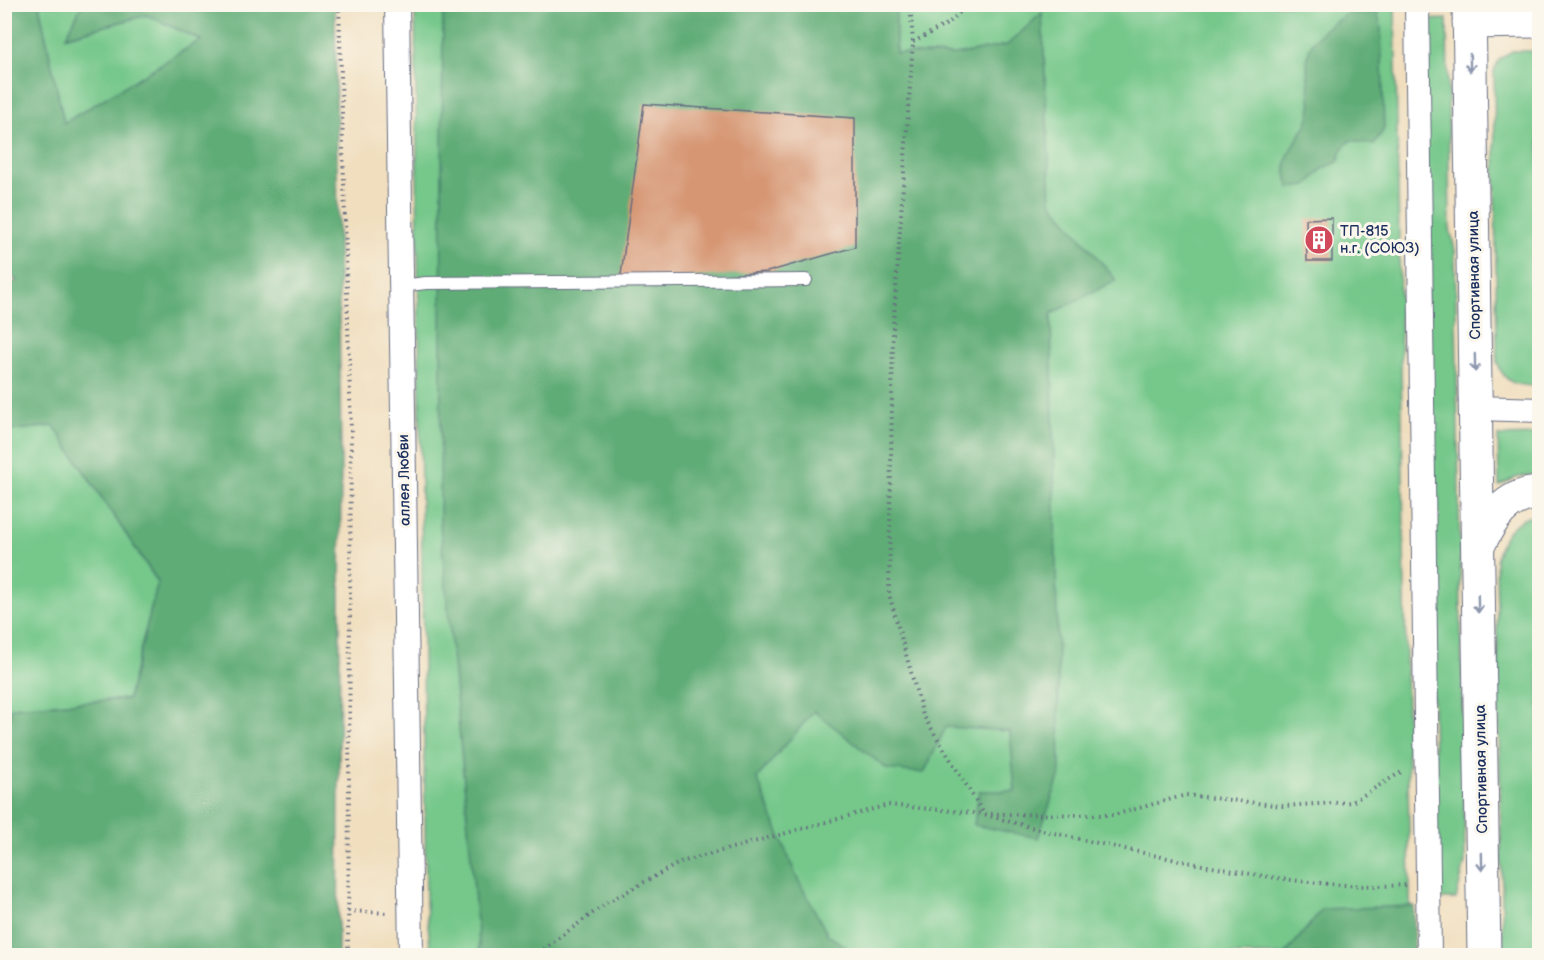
<svg xmlns="http://www.w3.org/2000/svg" width="1544" height="960" viewBox="0 0 1544 960" font-family="'Balsamiq Sans',sans-serif">
  <style>
    .green { fill: #74c78a; stroke: #487b74; stroke-width: 1.5 }
    .forest { fill: #5fac76; stroke: #3d6e6a; stroke-width: 1.5 }
    .building { fill: #d69673 }
    .lines { fill: none; stroke-linecap: round; stroke-linejoin: round }
    .lane-casing { stroke: #666c80; stroke-width: 14 }
    .street-casing { stroke: #666c80; stroke-width: 26 }
    .primary-casing { stroke: #666c80; stroke-width: 35 }
    .path { stroke: #666c80; stroke-width: 4; stroke-dasharray: 1.5 4.5; stroke-linecap: butt }
    .lane { stroke: #fff; stroke-width: 12 }
    .street { stroke: #fff; stroke-width: 24 }
    .primary { stroke: #fff; stroke-width: 33 }
    .oneway { stroke: #8d97ae }
    .labels { text-anchor: middle; stroke-width: 6; stroke-linejoin: round; paint-order: stroke }
    .poi-label { font-size: 15px; fill: #1b2f5e; stroke: #fbf7ec; text-anchor: start }
    .street-label { font-size: 15px; fill: #1b2f5e; stroke: #fbf7ec }
  </style>
  <rect width="100%" height="100%" fill="#fbf7ec"/>
  <filter id="ink" filterUnits="userSpaceOnUse"><feTurbulence type="fractalNoise" baseFrequency=".0167" numOctaves="2"/><feDisplacementMap in="SourceGraphic" scale="12" xChannelSelector="R" yChannelSelector="G"/><feConvolveMatrix kernelMatrix="1 2 1 2 8 2 1 2 1" color-interpolation-filters="sRGB"/></filter>
  <filter id="wash" filterUnits="userSpaceOnUse"><feTurbulence type="fractalNoise" baseFrequency=".008" numOctaves="4" result="noise"/><feDisplacementMap in="SourceGraphic" scale="24" xChannelSelector="R" yChannelSelector="G"/><feGaussianBlur stdDeviation="1.35" result="paint"/><feColorMatrix in="noise" values="0 0 0 0 0 0 0 0 0 0 0 0 0 0 0 0 0 1.4 0 .05"/><feComposite in="paint" operator="in"/></filter>
  <g filter="url(#wash)">
    <rect width="100%" height="100%" fill="#f0debe"/>
    <!-- green -->
    <path class="green" d="M39 5H82L67 36 147 15 201 40 64 124Z
      M415 5H1395L1411 955H431L426 905Z
      M1447 19 1450 229 1455 250 1465 862 1456 899H1436L1422 20Z
      M1512 51H1539V386C1517 386 1505 385 1497 362L1494 71 1499 60Z
      M54 426 158 582 128 699 12 707 5 738V431Z
      M1539 435V473L1515 478 1499 486 1498 436Z
      M1539 514V955H1503L1496 560C1501 536 1514 518 1539 514Z"/>
    <!-- forest -->
    <path class="forest" d="M5 4 39 5 64 123 201 40 147 15 66 36 82 5H335L341 456 338 955H5L4 738 12 707 128 699 158 582 54 426 5 431V288L17 280 4 274Z
      M443 5H896V53L955 55 1007 45 1042 13 1051 202 1116 280 1051 314 1060 775 1038 838 974 825 979 791H1015L1010 731 946 727 924 773 887 769 814 711 757 778 796 876 828 935 852 951 837 956 480 955 440 523Z
      M1349 12H1377L1381 26 1384 129 1374 145 1351 140 1343 148 1338 162 1323 168 1307 186 1290 188C1276 152 1300 145 1310 115 1314 101 1303 69 1309 50 1315 33 1335 22 1349 12Z
      M1414 906V955H1285L1322 909Z"/>
    <g id="blocks">
      <!-- building -->
      <path class="building" d="M644 104 855 118V247L767 272 620 282Z
        M1332 218V261H1307L1306 219Z"/>
    </g>
  </g>
  <g filter="url(#ink)">
    <use href="#blocks" fill-opacity="0" stroke="#666c80" stroke-width="1.5"/>
    <g class="lines">
      <!-- lane casing -->
      <g class="lane-casing">
        <path id="lane" d="M401 286 426 283 806 280"/>
      </g>
      <!-- street casing -->
      <g class="street-casing">
        <path id="street" d="M397 4 411 956
          M1417 4 1429 956
          M1476 408 1540 410"/>
      </g>
      <!-- primary casing -->
      <g class="primary-casing">
        <path id="primary" d="M1469 4 1484 956
          M1469 22 1540 21
          M1478 546C1491 519 1506 494 1540 493"/>
      </g>
      <!-- path -->
      <path class="path" d="M339 4 351 431 348 956
        M910 4 913 42 893 331 889 594 923 715 984 814C1043 832 1102 844 1162 857 1241 873 1325 890 1406 885
        M913 42 947 24 969 4
        M991 814 1114 815 1186 795 1283 806 1352 802 1403 771
        M348 911 387 913
        M534 956 608 902 681 862 888 805 984 814"/>
      <!-- lane -->
      <use href="#lane" class="lane"/>
      <!-- street -->
      <use href="#street" class="street"/>
      <!-- primary -->
      <use href="#primary" class="primary"/>
    </g>
    <!-- one-way arrows -->
    <defs><path id="oneway-shaft" d="M-6 0H5M1.5-3L5.5 0L1.5 3" fill="none" stroke-width="1.6" stroke-linecap="round" stroke-linejoin="round" transform="scale(1.5)"/></defs>
    <g class="oneway">
      <use href="#oneway-shaft" transform="translate(1470 63) rotate(89)"/>
      <use href="#oneway-shaft" transform="translate(1475 363) rotate(89)"/>
      <use href="#oneway-shaft" transform="translate(1478 604) rotate(89)"/>
      <use href="#oneway-shaft" transform="translate(1482 862) rotate(89)"/>
    </g>
  </g>
  <!-- icons -->
  <defs>
    <g id="building-disc" transform="scale(1.5)"><circle r="9.5" fill="#d1495b" stroke="#fbf7ec"/><path d="M-4-6H4V6H1V3H-1V6H-4ZM-2.5-4.3h1.7v1.8h-1.7ZM.8-4.3h1.7v1.8H.8ZM-2.5-1h1.7V.8h-1.7ZM.8-1h1.7V.8H.8Z" fill="#fff"/></g>
  </defs>
  <g fill-rule="evenodd">
    <use href="#building-disc" x="1319" y="240"/>
  </g>
  <g class="labels">
    <!-- poi labels -->
    <g class="poi-label">
      <text x="1340" y="236">ТП-815<tspan x="1340" dy="17">н.г. (СОЮЗ)</tspan></text>
    </g>
    <!-- street labels -->
    <g class="street-label">
      <text transform="translate(1474 275) rotate(-91)" y="5">Спортивная улица</text>
      <text transform="translate(404 480) rotate(-91)" y="5">аллея Любви</text>
      <text transform="translate(1481 769) rotate(-91)" y="5">Спортивная улица</text>
    </g>
  </g>
  <!-- margin -->
  <rect width="1544" height="960" fill="none" stroke="#fbf7ec" stroke-width="24"/>
</svg>
